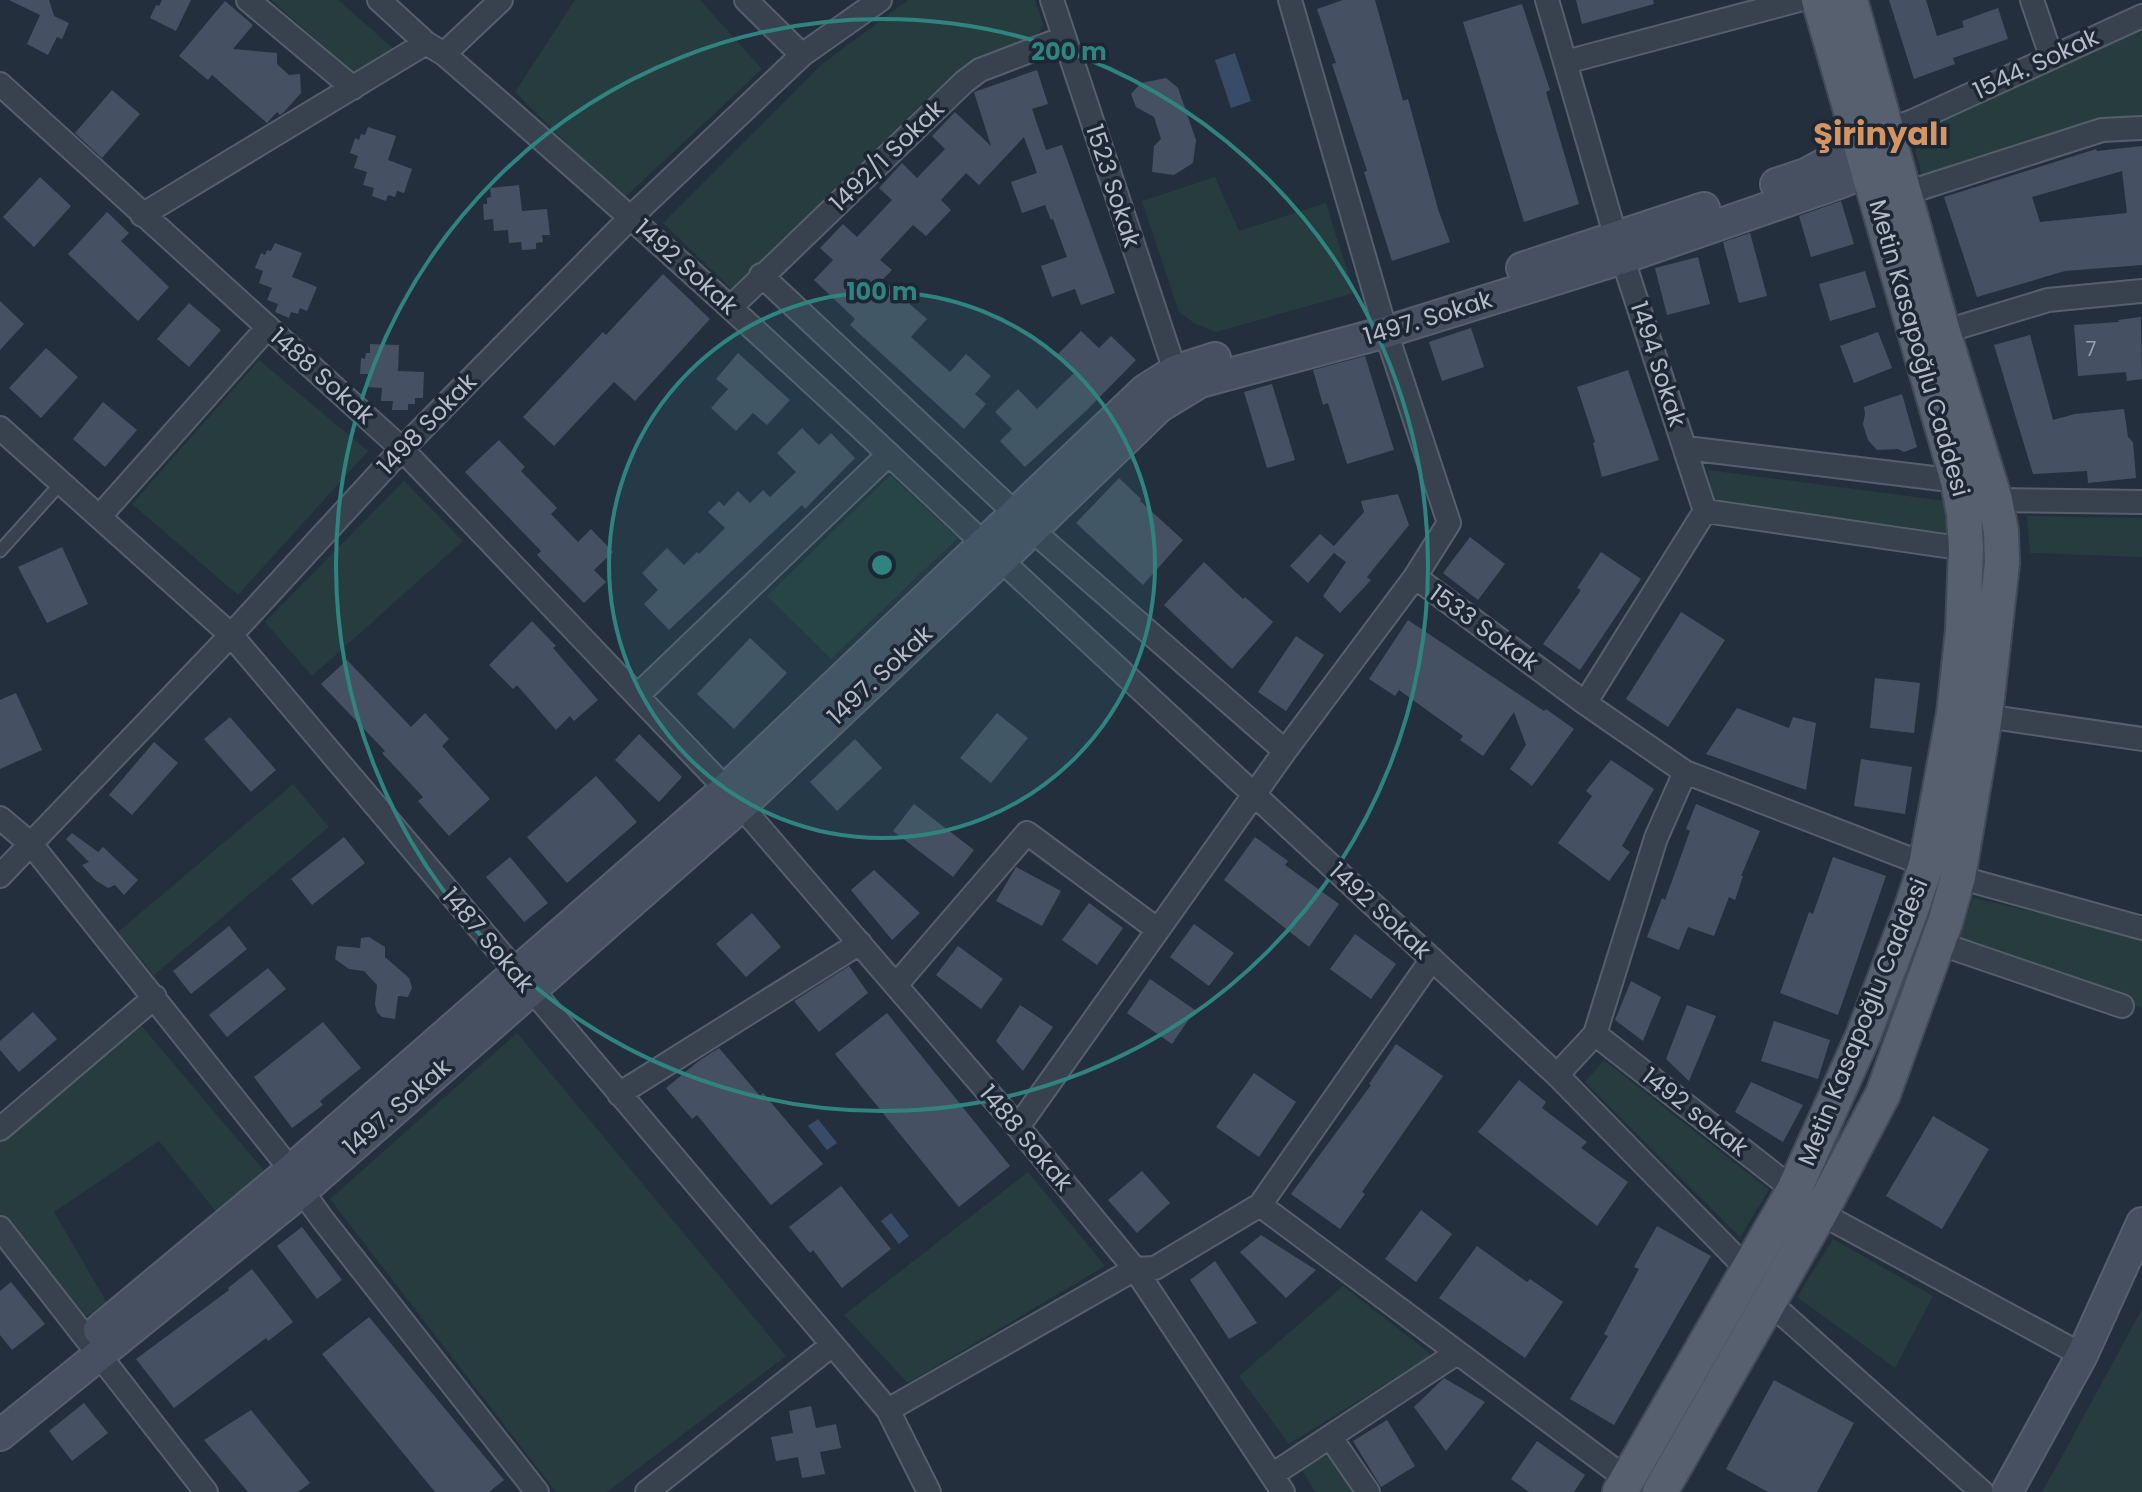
<svg xmlns="http://www.w3.org/2000/svg" width="2142" height="1492" viewBox="0 0 2142 1492" font-family="Poppins,sans-serif">
  <style>
    .green { fill: #263c3f }
    .water { fill: #394c67 }
    .building { fill: #455162; fill-rule: evenodd }
    .lines { fill: none; stroke-linecap: round; stroke-linejoin: round }
    .lane-casing { stroke: #565f6c; stroke-width: 15 }
    .street-casing { stroke: #565f6c; stroke-width: 26 }
    .secondary-casing { stroke: #565f6c; stroke-width: 34 }
    .primary-casing { stroke: #414a57; stroke-width: 38 }
    .lane { stroke: #38414e; stroke-width: 11 }
    .street { stroke: #38414e; stroke-width: 22 }
    .secondary { stroke: #465061; stroke-width: 30 }
    .primary { stroke: #56606e; stroke-width: 34 }
    .ring { fill: none; stroke: #308480; stroke-width: 4 }
    .labels { text-anchor: middle; stroke-width: 7; stroke-linejoin: round; paint-order: stroke }
    .number-label { font-size: 20px; fill: #98a1af }
    .street-label { font-size: 24px; fill: #b4bcc9; stroke: #1d2633 }
    .district-label { font-size: 32px; font-weight: bold; fill: #d59563; stroke: #1d2633 }
    .centre { fill: #308480; stroke: #1d2633; stroke-width: 4 }
    .ring-label { font-size: 24px; text-anchor: middle; font-weight: bold; fill: #308480; stroke: #1d2633; stroke-width: 7; stroke-linejoin: round; paint-order: stroke }
  </style>
  <rect width="100%" height="100%" fill="#242f3e"/>
  <!-- green -->
  <path class="green" d="M271 0H338L394 49 353 72Z
    M575 0H700L762 69 623 199 515 92Z
    M908 0H1035L1043 24 1037 36 974 61 929 97 732 289 663 223 821 65Z
    M2142 28V116L2104 120 1922 177 1911 130Z
    M1215 177 1239 231 1326 203 1354 293 1216 332 1194 323 1179 312 1142 201Z
    M259 360 368 451 238 595 132 504Z
    M1708 470 1946 501V536L1713 503Z
    M890 475 958 538 831 659 767 596Z
    M404 481 463 541 312 676 265 622Z
    M2027 516 2142 518V557L2030 553Z
    M293 784 329 827 154 975 118 932Z
    M1973 898 2142 937V1008L1959 941Z
    M140 1024 266 1173 217 1213 159 1141 54 1212 107 1303 80 1320 0 1214V1141Z
    M517 1033 786 1356 607 1492H556L330 1199Z
    M1604 1060 1769 1190 1740 1237 1585 1082Z
    M1028 1172 1105 1266 908 1383 844 1315Z
    M1833 1239 1933 1296 1895 1368 1797 1297Z
    M1343 1286 1432 1355 1289 1444 1239 1376Z
    M2142 1309V1492H2042L2055 1469Z
    M1329 1453 1355 1492H1315L1302 1470Z"/>
  <!-- water -->
  <path class="water" d="M1235 53 1251 101 1231 108 1215 60Z
    M818 1119 837 1143 827 1150 808 1126Z
    M891 1213 909 1236 899 1244 881 1221Z"/>
  <!-- building -->
  <path class="building" d="M9 0H49L54 16 69 23 62 39 57 37 48 55 27 44 40 15Z
    M162 0H191L176 31 150 18 156 5 159 6Z
    M1343 0H1375L1403 101 1408 99 1438 209 1450 242 1392 261 1364 172 1367 171 1332 64 1336 63 1317 9Z
    M1576 0H1653L1654 4 1582 24Z
    M1889 0H1926L1937 36 1964 27 1962 21 1998 8 2008 39 1953 58 1955 64 1914 79Z
    M225 1 253 25 233 49 277 53V64L289 75 300 74 301 93 284 112 280 115 277 112 267 123 212 75 208 80 179 56Z
    M1522 4 1550 90 1546 92 1579 204 1524 222 1463 22Z
    M1037 70 1048 104 1032 109 1046 150 1062 145 1115 293 1081 305 1075 289 1052 297 1041 266 1067 257 1053 219 1051 220 1045 205 1022 213 1011 182 1037 173 1024 137 979 185 966 173 941 200 951 210 926 236 913 225 880 260 892 270 882 280 927 319 911 337 950 372 966 354 991 376 975 394 986 404 964 429 850 325 855 319 814 280 833 260 820 248 843 224 857 237 892 200 879 188 902 163 917 178 945 149 932 136 955 112 991 146 974 92Z
    M1166 78 1178 88 1196 140 1193 163 1174 175 1152 172 1154 146 1161 139 1154 117 1136 107 1131 94 1141 83Z
    M112 90 140 114 102 158 75 133Z
    M368 127 396 136 388 160 412 169 404 193 397 191 395 197 388 195 386 201 372 196 374 188 363 185 367 172 354 168 358 156 350 153 355 138 359 140 361 134 365 135Z
    M2142 146V265L2065 271 1977 297 1944 197 2096 149 2097 151ZM2122 171 2127 213 2040 222 2032 197Z
    M40 177 71 206 34 247 3 217Z
    M519 185 522 211 547 209 550 235H542L543 242 536 243V249L522 250 521 242 509 243 508 230 494 231 493 219 484 220 483 204H487V198L491 197 490 188Z
    M1841 201 1854 244 1811 257 1799 216Z
    M107 212 129 233 121 241 169 287 138 321 68 254Z
    M1750 233 1767 296 1739 303 1723 242Z
    M275 243 302 253 292 277 317 287 307 311 300 308 298 314 291 312 289 318 275 312 278 304 267 300 272 288 259 283 263 271 255 268 261 253 265 255 267 250 271 251Z
    M1698 257 1710 304 1667 315 1655 268Z
    M1865 271 1876 307 1830 321 1819 284Z
    M663 274 710 319 635 401 614 382 554 446 523 417 603 332 606 335Z
    M0 301 24 324 0 350Z
    M189 303 221 330 189 367 157 339Z
    M2141 317 2142 379 2127 381 2126 372 2078 376 2074 325 2119 322 2118 320Z
    M1471 328 1484 367 1442 381 1429 342Z
    M1081 331 1099 348 1111 336 1136 360 1087 410 1025 467 1000 441 1012 429 995 412 1018 389 1037 409 1075 372 1057 355Z
    M1878 332 1892 368 1854 383 1840 346Z
    M2030 335 2053 420 2075 414 2124 409 2128 437 2133 442 2136 478 2088 483 2087 471 2033 474 1994 345Z
    M370 344 399 345 398 371 424 372 423 398H415V404H408V410H392L393 401H381L382 388 368 387V374H360L361 358 365 359 366 353H370Z
    M46 348 78 377 41 418 9 388Z
    M738 353 790 400 767 425 753 413 736 431 711 408 728 389 716 379Z
    M1365 356 1394 450 1347 464 1328 403 1323 405 1313 370Z
    M1628 370 1659 460 1602 477 1593 443 1595 442 1577 387Z
    M1272 384 1295 460 1267 468 1244 392Z
    M1902 394 1917 447 1904 452 1898 449 1877 450 1868 440 1863 424 1865 414 1864 407Z
    M103 402 137 430 105 467 73 439Z
    M802 428 819 445 831 433 855 458 805 509 802 505 669 630 644 604 658 590 642 573 667 548 684 565 697 552 699 554 725 528 708 512 719 501 724 506 738 491 750 503 763 490 770 497 796 472 777 453Z
    M499 440 525 467 521 471 557 508 551 514 578 542 591 529 613 552 594 570 606 582 584 603 537 555 541 551 465 472Z
    M1119 478 1141 499 1140 501 1183 540 1143 585 1076 523Z
    M1398 494 1409 525 1367 577 1371 580 1340 613 1323 596 1346 562 1334 553 1308 583 1290 566 1320 534 1334 546 1364 512 1361 501Z
    M1470 537 1505 564 1478 600 1443 573Z
    M62 547 88 604 47 623 18 567Z
    M1601 552 1641 579 1580 670 1543 644 1581 590 1577 588Z
    M1204 562 1243 599 1245 597 1273 622 1232 669 1164 605Z
    M1681 612 1725 640 1668 727 1626 699Z
    M1408 620 1544 711 1546 709 1574 729 1532 786 1510 769 1526 745 1514 712 1483 756 1460 740 1463 736 1399 690 1395 696 1369 679Z
    M532 621 556 646 553 648 598 700 574 721 570 716 556 730 517 685 513 689 489 665Z
    M1296 636 1324 655 1286 711 1258 692Z
    M750 638 787 673 734 729 697 694Z
    M347 660 411 727 425 713 449 739 442 746 490 799 449 836 418 801 423 797 382 753 385 751 321 684Z
    M1875 678 1920 683 1914 733 1870 728Z
    M16 693 42 750 0 769V700Z
    M1737 708 1789 728 1793 717 1816 723 1806 790 1706 754Z
    M997 713 1028 738 991 783 960 758Z
    M230 717 276 770 251 792 204 739Z
    M639 734 682 777 659 802 615 760Z
    M855 739 882 768 837 811 810 782Z
    M154 742 178 763 132 815 109 795Z
    M1861 759 1912 767 1905 814 1854 806Z
    M1611 760 1654 789 1622 846 1630 852 1609 881 1558 843 1592 796 1586 791Z
    M596 776 637 822 567 883 527 837Z
    M914 804 974 850 953 877 893 831Z
    M1696 804 1760 831 1741 876H1743L1735 900 1729 897 1714 936 1688 927 1679 950 1647 937 1662 898 1665 900 1690 831 1686 829Z
    M72 833 98 852 103 847 138 880 124 895 115 885 108 888 95 880 82 865 89 862 66 839Z
    M344 837 365 863 312 905 291 879Z
    M1255 837 1288 861 1285 865 1339 904 1309 947 1224 880Z
    M510 857 548 903 524 922 486 877Z
    M1833 857 1886 876 1838 1015 1780 993 1809 912 1813 914Z
    M1016 867 1061 891 1042 926 996 901Z
    M874 870 920 913 892 940 851 890Z
    M1089 903 1123 928 1097 965 1062 940Z
    M752 913 781 947 746 977 716 944Z
    M1194 924 1234 953 1209 986 1170 957Z
    M229 926 247 949 191 994 173 971Z
    M1355 934 1396 964 1371 999 1330 969Z
    M369 937 385 947V957L409 978 412 988 408 997 398 996 395 1019 382 1017 377 1012 375 1004 377 985 364 971 349 969 335 959 337 946 360 948 361 938Z
    M958 946 1003 979 981 1009 936 975Z
    M849 966 868 993 819 1032 794 1001Z
    M268 968 286 989 227 1037 209 1015Z
    M1150 979 1195 1010 1172 1044 1127 1013Z
    M1631 981 1661 997 1643 1041 1615 1020Z
    M1020 1005 1053 1027 1023 1071 996 1041Z
    M1687 1005 1716 1016 1689 1081 1666 1059Z
    M33 1012 57 1039 19 1072 0 1050V1041Z
    M887 1013 1010 1166 959 1207 835 1054Z
    M1774 1021 1830 1040 1818 1079 1761 1061Z
    M323 1022 361 1068 320 1101 323 1105 292 1128 254 1077Z
    M1396 1044 1443 1076 1362 1192 1365 1194 1340 1229 1291 1194 1371 1085 1369 1084Z
    M719 1048 760 1096 763 1093 823 1164 771 1205 697 1115 692 1119 666 1088 700 1060Z
    M1254 1073 1296 1102 1259 1157 1216 1127Z
    M1519 1080 1546 1102 1542 1108 1587 1142 1581 1148 1628 1182 1597 1226 1478 1132Z
    M1751 1082 1803 1105 1783 1142 1735 1112Z
    M1933 1116 1989 1149 1942 1229 1886 1196Z
    M1142 1171 1170 1203 1137 1233 1108 1200Z
    M841 1186 891 1249 842 1288 813 1250 810 1253 789 1227Z
    M1421 1210 1452 1234 1416 1282 1385 1259Z
    M1657 1226 1711 1256 1614 1425 1570 1399 1608 1336 1604 1334 1639 1269 1634 1267Z
    M302 1227 342 1280 317 1299 277 1246Z
    M1261 1235 1316 1270 1286 1298 1240 1252Z
    M1477 1246 1527 1282 1530 1279 1563 1302 1525 1358 1439 1298Z
    M1215 1261 1257 1323 1229 1339 1190 1280Z
    M252 1269 293 1322 268 1341 266 1338 174 1408 136 1359 229 1290 228 1288Z
    M11 1282 45 1324 12 1350 0 1335V1291Z
    M369 1317 504 1480 489 1492H435L322 1354Z
    M1444 1378 1485 1402 1446 1451 1414 1407Z
    M1774 1380 1854 1423 1817 1492H1768L1726 1469Z
    M84 1403 108 1433 72 1461 49 1431Z
    M811 1406 816 1428 836 1424 841 1448 820 1452 825 1474 802 1478 798 1457 776 1461 771 1437 793 1433 789 1411Z
    M251 1410 310 1483 298 1492H248L204 1440Z
    M1387 1420 1415 1466 1381 1487 1353 1441Z
    M1537 1441 1585 1475 1574 1492H1529L1511 1479Z"/>
  <g class="lines">
    <!-- lane casing -->
    <g class="lane-casing">
      <path id="lane" d="M0 551 62 482"/>
    </g>
    <!-- street casing -->
    <g class="street-casing">
      <path id="street" d="M248 0 353 88
        M379 0 426 43 444 54C628 213 808 376 984 544
        M746 0 802 55
        M1052 0 1175 371
        M1290 0 1386 332 1449 523 1415 577 1585 703 1685 772 1926 865
        M1547 0 1616 238 1705 511 1585 703
        M2032 0 2051 56
        M444 54 501 0
        M1566 62 1799 0
        M0 84 402 449 726 789
        M1886 131 1913 121 2142 16
        M1903 194 2102 130 2142 128
        M142 215 426 43
        M761 275 1014 512
        M731 307 964 82 980 70 1064 38
        M1943 332 2048 300 2142 291
        M0 428 231 635 888 1410 929 1492
        M1686 448 1958 481
        M1995 500 2142 502
        M1705 511 1966 549
        M100 516 268 327
        M1032 530 1285 751
        M1001 560 1557 1075 1749 1271
        M639 694 889 454
        M1985 716 2142 739
        M741 806 1018 1127 1135 1269 1283 1492
        M0 818 31 844 291 1170 302 1191 323 1220 537 1492
        M0 876 231 635 402 449 631 217 802 55 880 0
        M1958 877 2142 928
        M1938 943 2122 1006
        M896 985 1027 833 1158 930
        M1595 1034 1794 1190
        M1557 1075 1595 1034 1656 838 1685 772
        M619 1094 860 943
        M1018 1127 1285 751 1415 577
        M0 1129 155 997
        M1260 1205 1628 1480
        M1820 1213 2082 1355
        M0 1228 206 1492
        M1768 1301 1982 1492
        M888 1410 1135 1269 1155 1268 1260 1205 1432 959
        M1331 1438 1368 1492
        M1272 1475 1457 1353
        M647 1492 832 1345"/>
    </g>
    <!-- secondary casing -->
    <g class="secondary-casing">
      <path id="secondary" d="M1776 184 1806 174 1880 134
        M1522 268 1704 208
        M99 1330 291 1170 726 789 1145 390 1175 371 1215 358
        M0 1435 302 1191 741 806 1001 560 1159 407 1200 382 1386 332 1623 258 1839 183 1889 163
        M2007 1492 2082 1355 2142 1223"/>
    </g>
    <!-- primary casing -->
    <g class="primary-casing">
      <path id="primary" d="M1620 1492 1794 1190 1863 1036 1911 910 1926 865 1954 713 1963 630 1966 549 1964 514 1958 481 1819 0
        M1660 1492 1820 1213 1883 1094 1945 923 1958 877 1985 716 2002 563 2001 531 1995 500 1943 332 1850 0"/>
    </g>
    <!-- lane -->
    <use href="#lane" class="lane"/>
    <!-- street -->
    <use href="#street" class="street"/>
    <!-- secondary -->
    <use href="#secondary" class="secondary"/>
    <!-- primary -->
    <use href="#primary" class="primary"/>
  </g>
  <!-- distance rings -->
  <circle cx="882" cy="565" r="273" fill="#308480" fill-opacity=".12"/>
  <g class="ring">
    <circle cx="882" cy="565" r="273"/>
    <circle cx="882" cy="565" r="546"/>
  </g>
  <g class="labels">
    <!-- number labels -->
    <g class="number-label">
      <text x="2091" y="356">7</text>
    </g>
    <!-- street labels -->
    <g class="street-label">
      <text transform="translate(2036 64) rotate(-25)" y="8">1544. Sokak</text>
      <text transform="translate(887 156) rotate(-44)" y="8">1492/1 Sokak</text>
      <text transform="translate(1113 186) rotate(72)" y="8">1523 Sokak</text>
      <text transform="translate(686 267) rotate(42)" y="8">1492 Sokak</text>
      <text transform="translate(1428 318) rotate(-17)" y="8">1497. Sokak</text>
      <text transform="translate(1919 348) rotate(74)" y="8">Metin Kasapoğlu Caddesi</text>
      <text transform="translate(1658 364) rotate(72)" y="8">1494 Sokak</text>
      <text transform="translate(322 376) rotate(42)" y="8">1488 Sokak</text>
      <text transform="translate(427 424) rotate(-46)" y="8">1498 Sokak</text>
      <text transform="translate(1484 628) rotate(36)" y="8">1533 Sokak</text>
      <text transform="translate(880 675) rotate(-43)" y="8">1497. Sokak</text>
      <text transform="translate(1380 911) rotate(43)" y="8">1492 Sokak</text>
      <text transform="translate(488 940) rotate(50)" y="8">1487 Sokak</text>
      <text transform="translate(1863 1022) rotate(-68)" y="8">Metin Kasapoğlu Caddesi</text>
      <text transform="translate(397 1107) rotate(-41)" y="8">1497. Sokak</text>
      <text transform="translate(1695 1112) rotate(38)" y="8">1492 sokak</text>
      <text transform="translate(1026 1138) rotate(50)" y="8">1488 Sokak</text>
    </g>
    <!-- district labels -->
    <g class="district-label">
      <text x="1881" y="145">Şirinyalı</text>
    </g>
  </g>
  <circle cx="882" cy="565" r="12" class="centre"/>
  <g class="ring-label">
    <text x="1069" y="60">200 m</text>
    <text x="882" y="300">100 m</text>
  </g>
</svg>
